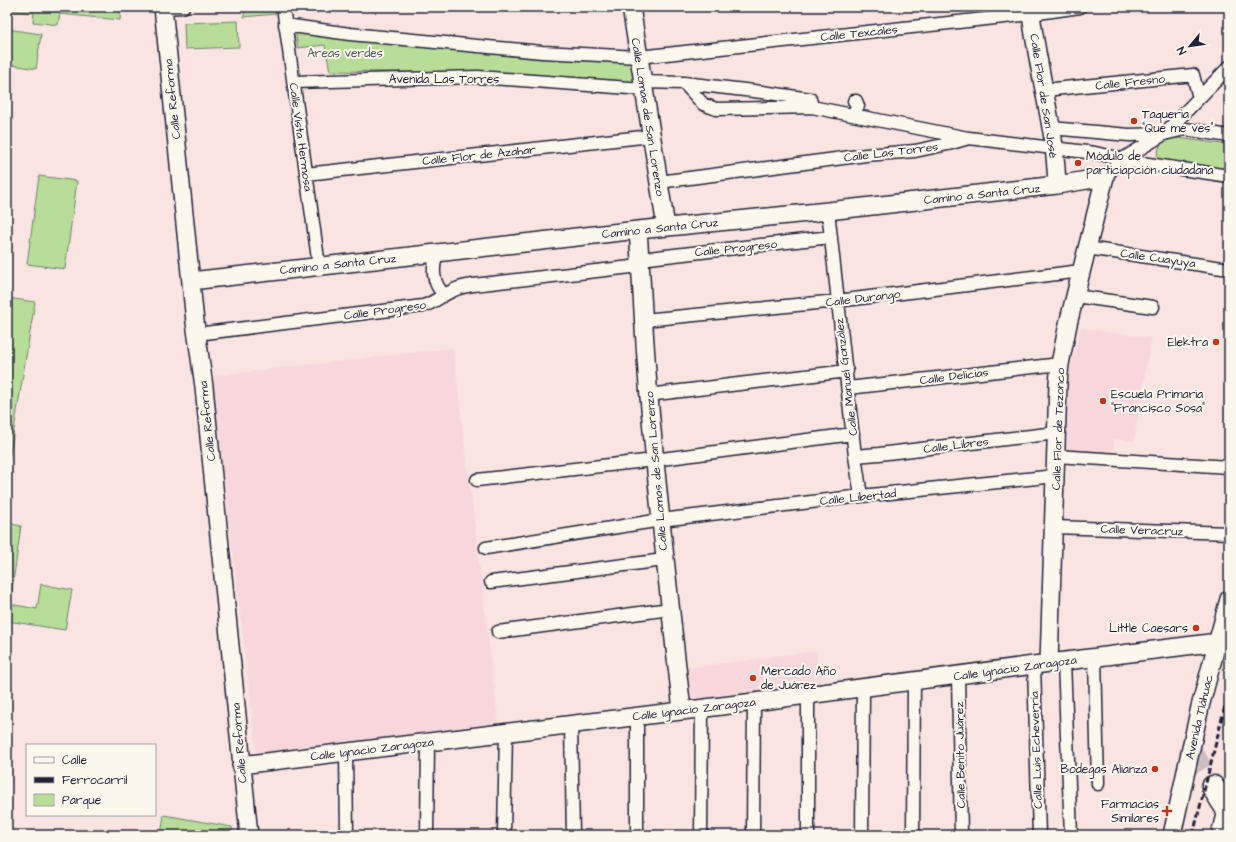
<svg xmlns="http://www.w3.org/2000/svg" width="1236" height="842" viewBox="0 0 1236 842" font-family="'Architects Daughter',sans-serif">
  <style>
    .built { fill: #f7d7db }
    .green { fill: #b7dd99; stroke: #6c806a }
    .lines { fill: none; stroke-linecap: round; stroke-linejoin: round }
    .highway-tunnel { stroke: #cebdc1; stroke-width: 22; stroke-dasharray: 22 11; stroke-linecap: butt }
    .street-casing { stroke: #22223b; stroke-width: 15 }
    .secondary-casing { stroke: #22223b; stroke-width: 20 }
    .highway-casing { stroke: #22223b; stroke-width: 25 }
    .street { stroke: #fbf7ec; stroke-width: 12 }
    .secondary { stroke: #fbf7ec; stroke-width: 17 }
    .highway { stroke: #fbf7ec; stroke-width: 22 }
    .rail { stroke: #22223b; stroke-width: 3; stroke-dasharray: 6 3; stroke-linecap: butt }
    .poi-dot { fill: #c8321e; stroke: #fbf7ec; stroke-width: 1.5 }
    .labels { text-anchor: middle; stroke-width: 4; stroke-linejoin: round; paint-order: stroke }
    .street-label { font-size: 12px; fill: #22223b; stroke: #fbf7ec }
    .park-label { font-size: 12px; fill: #4f5a57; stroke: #fbf7ec }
    .poi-label { font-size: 12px; fill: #22223b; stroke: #fbf7ec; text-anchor: start }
  </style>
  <rect width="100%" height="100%" fill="#f9e4e2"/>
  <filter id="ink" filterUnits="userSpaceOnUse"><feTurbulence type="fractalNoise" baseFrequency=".025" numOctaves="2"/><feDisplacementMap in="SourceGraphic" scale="8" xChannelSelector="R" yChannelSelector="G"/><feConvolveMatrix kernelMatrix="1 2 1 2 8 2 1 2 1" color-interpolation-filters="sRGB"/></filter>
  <g filter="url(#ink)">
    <!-- built -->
    <path class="built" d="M1080 328 1151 338 1134 441 1114 439 1113 456 1065 453 1066 389Z
      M453 348 499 727 257 755 212 376Z
      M816 651 821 688 691 705 686 668Z"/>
    <!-- green -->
    <path class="green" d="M7 7H121L120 20 60 14 58 25 33 22 34 13 7 10Z
      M244 7H274L275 14 244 17Z
      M238 21 239 47 185 49 184 23Z
      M7 29 41 34 36 69 7 64Z
      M295 30 601 61 637 56 641 84 463 73 330 71 325 45 298 48Z
      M1171 137 1229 145V169L1160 161 1157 155 1159 148 1163 140Z
      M39 176 77 181 65 269 27 264Z
      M7 298 35 302 7 472Z
      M7 523 21 526 10 604 37 609 41 584 72 590 65 630 7 621Z
      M164 815 232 827 233 835H161Z"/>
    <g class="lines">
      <!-- highway-tunnel -->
      <path class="highway-tunnel" d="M1191 751 1213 787"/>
      <!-- street casing -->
      <g class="street-casing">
        <path id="street" d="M283 7 319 266
          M163 8 183 7
          M285 25 350 34 542 52 639 57 1031 14 1080 7
          M293 82 478 77 643 89
          M642 82 684 83 762 92 810 99 812 107
          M684 83 703 104 716 109 812 107 968 138
          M1044 90 1193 75 1199 98
          M852 115 858 106 856 101H854
          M1051 128 1129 135 1164 134 1185 129 1229 136
          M306 174 651 136
          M1105 177 1121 160 1164 134 1229 67
          M659 182 866 155 915 151 948 144 969 138 1095 153 1114 157 1121 160 1229 176
          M828 211 855 456 861 496
          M1087 248 1229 269
          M437 253C432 269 432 282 444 295
          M640 259 831 237
          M1075 296 1153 307
          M644 320 837 301 1081 271
          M197 334 423 306C434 303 442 295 452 291 459 287 466 286 473 285L640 266
          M848 388 1060 364
          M648 395 847 371
          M855 456 879 454 1056 433
          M1056 456 1229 467
          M477 480 654 460 853 434
          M1054 527 1229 533
          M486 548 661 520 861 496 1056 476
          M491 582 664 560
          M498 632 670 609
          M1095 657 1098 784
          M1064 662 1071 835
          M1034 665 1039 835
          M958 676 961 835
          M571 724 573 835
          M346 753 347 835
          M427 835 428 742
          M504 835 506 732
          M637 835V717
          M701 835 702 708
          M753 835 754 702
          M808 835V695
          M862 835 863 688
          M913 835 914 681"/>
      </g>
      <!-- secondary casing -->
      <g class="secondary-casing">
        <path id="secondary" d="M163 7 195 322 204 387 249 835
          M631 7 666 227
          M1030 7C1035 48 1044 87 1051 127 1055 146 1056 166 1057 185
          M638 230C642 286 644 341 649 397 658 501 670 606 682 710
          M191 281 638 230 828 211 1057 185 1105 177 1068 324 1060 364 1058 383 1049 663
          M241 765 754 702 1034 665 1218 642
          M1172 835 1200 707 1229 599
          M1220 835 1229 798"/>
      </g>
      <!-- highway casing -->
      <g class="highway-casing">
        <path id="highway" d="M1213 787 1229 812"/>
      </g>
      <!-- street -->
      <use href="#street" class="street"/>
      <!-- secondary -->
      <use href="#secondary" class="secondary"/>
      <!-- highway -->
      <use href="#highway" class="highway"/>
      <!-- rail -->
      <path class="rail" d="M1193 835 1229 690"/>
    </g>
  </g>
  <!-- markers -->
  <g class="poi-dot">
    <circle cx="1134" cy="121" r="4"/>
    <circle cx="1078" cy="163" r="4"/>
    <circle cx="1216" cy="342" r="4"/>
    <circle cx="1103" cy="401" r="4"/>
    <circle cx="1196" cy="628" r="4"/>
    <circle cx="753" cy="678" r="4"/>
    <circle cx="1155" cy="769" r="4"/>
    <path d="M1165 805h4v4h4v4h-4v4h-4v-4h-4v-4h4z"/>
  </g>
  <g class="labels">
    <!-- street labels -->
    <g class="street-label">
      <text transform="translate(859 33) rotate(-6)" y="4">Calle Texcales</text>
      <text x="444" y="83">Avenida Las Torres</text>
      <text transform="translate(1130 82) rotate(-6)" y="4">Calle Fresno</text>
      <text transform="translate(1044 96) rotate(81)" y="4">Calle Flor de San José</text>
      <text transform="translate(172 99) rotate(-96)" y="4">Calle Reforma</text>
      <text transform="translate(648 117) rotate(81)" y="4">Calle Lomas de San Lorenzo</text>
      <text transform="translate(301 137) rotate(82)" y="4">Calle Vista Hermosa</text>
      <text transform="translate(891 152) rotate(-7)" y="4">Calle Las Torres</text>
      <text transform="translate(479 155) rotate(-6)" y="4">Calle Flor de Azahar</text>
      <text transform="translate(982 194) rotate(-6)" y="4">Camino a Santa Cruz</text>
      <text transform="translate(660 228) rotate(-6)" y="4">Camino a Santa Cruz</text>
      <text transform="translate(736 248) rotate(-6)" y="4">Calle Progreso</text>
      <text transform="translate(1158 258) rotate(8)" y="4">Calle Cuayuya</text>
      <text transform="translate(338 264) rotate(-6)" y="4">Camino a Santa Cruz</text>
      <text transform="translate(863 298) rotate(-7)" y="4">Calle Durango</text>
      <text transform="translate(385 310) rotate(-8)" y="4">Calle Progreso</text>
      <text transform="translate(954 376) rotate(-7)" y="4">Calle Delicias</text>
      <text transform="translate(846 377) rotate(-97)" y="4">Calle Manuel González</text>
      <text transform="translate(207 421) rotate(-96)" y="4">Calle Reforma</text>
      <text transform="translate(1058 429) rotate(-88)" y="4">Calle Flor de Tezonco</text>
      <text transform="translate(956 445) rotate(-7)" y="4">Calle Libres</text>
      <text transform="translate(656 471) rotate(-95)" y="4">Calle Lomas de San Lorenzo</text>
      <text transform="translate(858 497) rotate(-6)" y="4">Calle Libertad</text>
      <text transform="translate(1142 530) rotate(2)" y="4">Calle Veracruz</text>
      <text transform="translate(1015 668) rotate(-8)" y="4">Calle Ignacio Zaragoza</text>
      <text transform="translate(694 709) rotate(-7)" y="4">Calle Ignacio Zaragoza</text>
      <text transform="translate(1199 717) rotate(-77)" y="4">Avenida Tláhuac</text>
      <text transform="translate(239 743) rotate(-95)" y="4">Calle Reforma</text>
      <text transform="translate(372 749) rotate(-7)" y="4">Calle Ignacio Zaragoza</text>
      <text transform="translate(1036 750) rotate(-92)" y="4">Calle Luis Echeverría</text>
      <text transform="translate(960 755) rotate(-91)" y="4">Calle Benito Juárez</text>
    </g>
    <!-- park labels -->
    <g class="park-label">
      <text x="345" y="57">Areas verdes</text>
    </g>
    <!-- poi labels -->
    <g class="poi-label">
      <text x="1142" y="118">Taqueria<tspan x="1142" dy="14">"Que me ves"</tspan></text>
      <text x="1086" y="160">Módulo de<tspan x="1086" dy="14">particiapción ciudadana</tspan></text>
      <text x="1208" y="346" text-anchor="end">Elektra</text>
      <text x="1111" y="398">Escuela Primaria<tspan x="1111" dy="14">"Francisco Sosa"</tspan></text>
      <text x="1188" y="632" text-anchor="end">Little Caesars</text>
      <text x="761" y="675">Mercado Año<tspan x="761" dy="14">de Juárez</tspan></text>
      <text x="1147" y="773" text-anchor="end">Bodegas Alianza</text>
      <text x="1159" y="808" text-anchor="end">Farmacias<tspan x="1159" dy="14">Similares</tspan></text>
    </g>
  </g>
  <!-- margin -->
  <rect width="1236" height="842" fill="none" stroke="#fbf7ec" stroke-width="24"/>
  <rect x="12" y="12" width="1212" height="818" fill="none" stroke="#22223b" stroke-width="1.5" filter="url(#ink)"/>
  <!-- legend -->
  <rect x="26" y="744" width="130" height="72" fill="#fbf7ec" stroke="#a4a2a5"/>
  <rect x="34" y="757" width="20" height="6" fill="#fbf7ec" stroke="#a4a2a5"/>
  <text x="62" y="764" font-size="12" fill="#22223b">Calle</text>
  <rect x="34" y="777" width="20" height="6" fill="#22223b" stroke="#a4a2a5"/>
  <text x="62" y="784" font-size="12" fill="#22223b">Ferrocarril</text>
  <rect x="34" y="794" width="20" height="12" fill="#b7dd99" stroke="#a4a2a5"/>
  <text x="62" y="804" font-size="12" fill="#22223b">Parque</text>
  <!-- north arrow -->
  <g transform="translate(1190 46) rotate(241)" stroke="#fbf7ec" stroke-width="3" paint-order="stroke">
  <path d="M0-3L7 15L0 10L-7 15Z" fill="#22223b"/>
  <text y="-6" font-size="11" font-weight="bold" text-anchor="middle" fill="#22223b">N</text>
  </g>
</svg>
